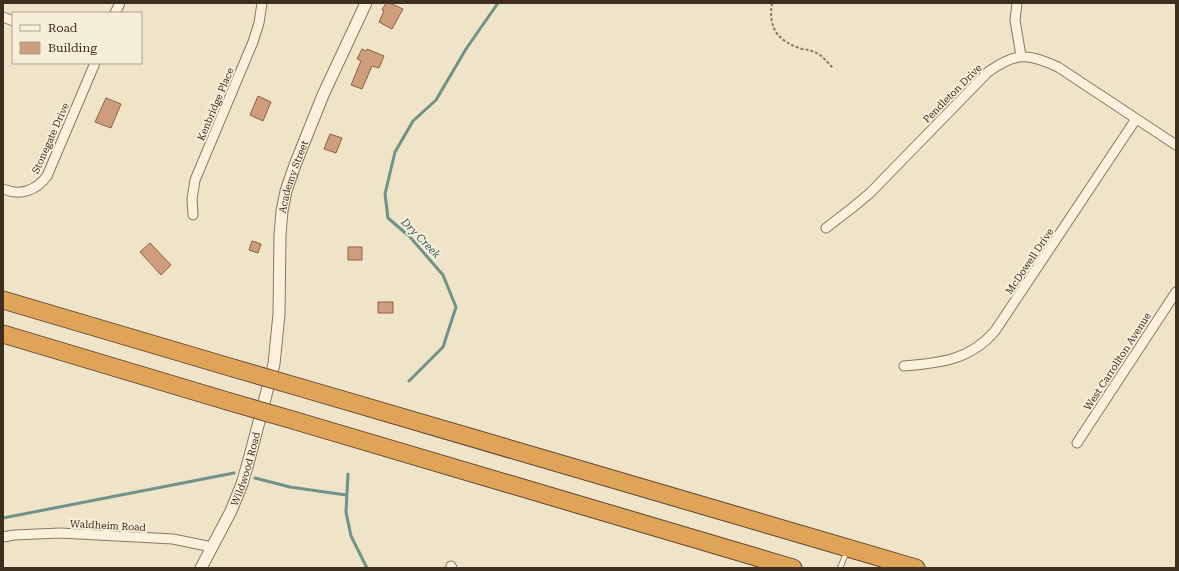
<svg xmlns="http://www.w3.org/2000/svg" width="1179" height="571" viewBox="0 0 1179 571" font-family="'Roboto Serif',serif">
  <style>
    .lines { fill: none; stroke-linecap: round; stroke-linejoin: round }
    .stream { stroke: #6f938a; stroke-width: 3 }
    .building { fill: #cf9f7d; stroke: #8d5f41 }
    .service-casing { stroke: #8d765c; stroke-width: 6 }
    .minor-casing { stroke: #8d765c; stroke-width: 11 }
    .tertiary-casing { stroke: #8d765c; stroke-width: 13 }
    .motorway-casing { stroke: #5b4430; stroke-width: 19 }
    .path { stroke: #8d765c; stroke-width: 2; stroke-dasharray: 3 2; stroke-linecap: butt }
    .service { stroke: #faf1dc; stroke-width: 4.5 }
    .minor { stroke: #faf1dc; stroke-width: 9 }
    .tertiary { stroke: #faf1dc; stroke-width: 11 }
    .motorway { stroke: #e0a458; stroke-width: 17 }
    .motorway-bridge-casing { stroke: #5b4430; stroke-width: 19; stroke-linecap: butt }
    .motorway-bridge { stroke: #e0a458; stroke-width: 17 }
    .labels { text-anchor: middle; stroke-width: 4; stroke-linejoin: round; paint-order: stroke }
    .street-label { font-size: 10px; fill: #3d2e20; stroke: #f7eed8 }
    .water-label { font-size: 11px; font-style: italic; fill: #2f5d5a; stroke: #f7eed8 }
  </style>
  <rect width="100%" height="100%" fill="#f0e4c8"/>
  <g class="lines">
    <!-- stream -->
    <path class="stream" d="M409 381 443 347 456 307 443 275 410 237 388 218 385 194 395 152 413 121 436 100 466 49 498 3
      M348 474 346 512 351 536 367 568
      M255 478 290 487 346 495
      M3 518 234 473"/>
  </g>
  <!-- building -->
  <path class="building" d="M386 3H390L403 9 392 29 379 22 384 11 382 10Z
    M362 49 366 51 367 49 384 56 379 68 372 66 362 89 351 85 361 61 357 59Z
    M258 96 271 102 263 121 250 115Z
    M106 98 121 104 111 128 95 122Z
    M330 134 342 138 336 153 324 149Z
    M252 241 261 244 258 253 249 250Z
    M150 243 171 265 161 275 140 252Z
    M348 247H362V260H348Z
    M378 302H393V313H378Z"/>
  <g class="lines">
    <!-- service casing -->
    <g class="service-casing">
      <path id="service" d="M840 568 847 551"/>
    </g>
    <!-- minor casing -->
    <g class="minor-casing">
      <path id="minor" d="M1017 3 1015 20 1021 56
        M115 13 120 3
        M3 17 13 21
        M3 189C20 196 36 191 47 176L95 63
        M193 215 192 199 195 180 253 42 259 23 262 3
        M826 228 852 208 870 193 988 72C1016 52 1028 53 1058 67L1176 145
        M904 366C941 363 970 360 995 331L1136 119
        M1077 443 1176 292
        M3 537 14 535 60 533 173 539 212 547
        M451 566 452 568"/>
    </g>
    <!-- tertiary casing -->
    <g class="tertiary-casing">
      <g id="tertiary">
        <path id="s1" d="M201 568 231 511 242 484 250 456 274 364 279 314 280 235 282 211 286 191 295 165 323 95 366 3"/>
      </g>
    </g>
    <!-- motorway casing -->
    <g class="motorway-casing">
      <path id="motorway" d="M3 300 233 368
        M3 334 227 401
        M302 388 916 568
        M296 421 793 568"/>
    </g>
    <!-- path -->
    <path class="path" d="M772 3C768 29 778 41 802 49 809 50 814 51 820 55 825 59 829 64 833 68"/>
    <!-- service -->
    <use href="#service" class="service"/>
    <!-- minor -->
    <use href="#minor" class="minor"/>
    <!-- tertiary -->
    <use href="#tertiary" class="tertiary"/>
    <!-- motorway -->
    <use href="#motorway" class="motorway"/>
    <!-- motorway-bridge casing -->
    <g class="motorway-bridge-casing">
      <path id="motorway-bridge" d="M233 368 302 388
        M227 401 296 421"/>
    </g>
    <!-- motorway-bridge -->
    <use href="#motorway-bridge" class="motorway-bridge"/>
  </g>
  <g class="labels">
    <!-- street labels -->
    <g class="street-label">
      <text transform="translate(952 93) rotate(-45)" y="4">Pendleton Drive</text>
      <text transform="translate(215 104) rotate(-67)" y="4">Kenbridge Place</text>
      <text transform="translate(50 138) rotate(-66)" y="4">Stonegate Drive</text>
      <text dy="4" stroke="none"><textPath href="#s1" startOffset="407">Academy Street</textPath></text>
      <text transform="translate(1029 261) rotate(-56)" y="4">McDowell Drive</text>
      <text transform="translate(1117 361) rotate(-57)" y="4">West Carrollton Avenue</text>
      <text dy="4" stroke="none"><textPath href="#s1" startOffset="109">Wildwood Road</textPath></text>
      <text transform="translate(108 525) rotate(3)" y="4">Waldheim Road</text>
    </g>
    <!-- water labels -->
    <g class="water-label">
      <text transform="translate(421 238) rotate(46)" y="4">Dry Creek</text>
    </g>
  </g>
  <!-- border -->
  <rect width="1179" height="571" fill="none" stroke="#3d2e20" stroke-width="8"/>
  <!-- legend -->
  <rect x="12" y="12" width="130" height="52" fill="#f7eed8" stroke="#ada18e"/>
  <rect x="20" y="25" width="20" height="6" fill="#faf1dc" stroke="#ada18e"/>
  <text x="48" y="32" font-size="12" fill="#3d2e20">Road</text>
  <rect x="20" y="42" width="20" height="12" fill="#cf9f7d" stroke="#ada18e"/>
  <text x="48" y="52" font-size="12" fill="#3d2e20">Building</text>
</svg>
